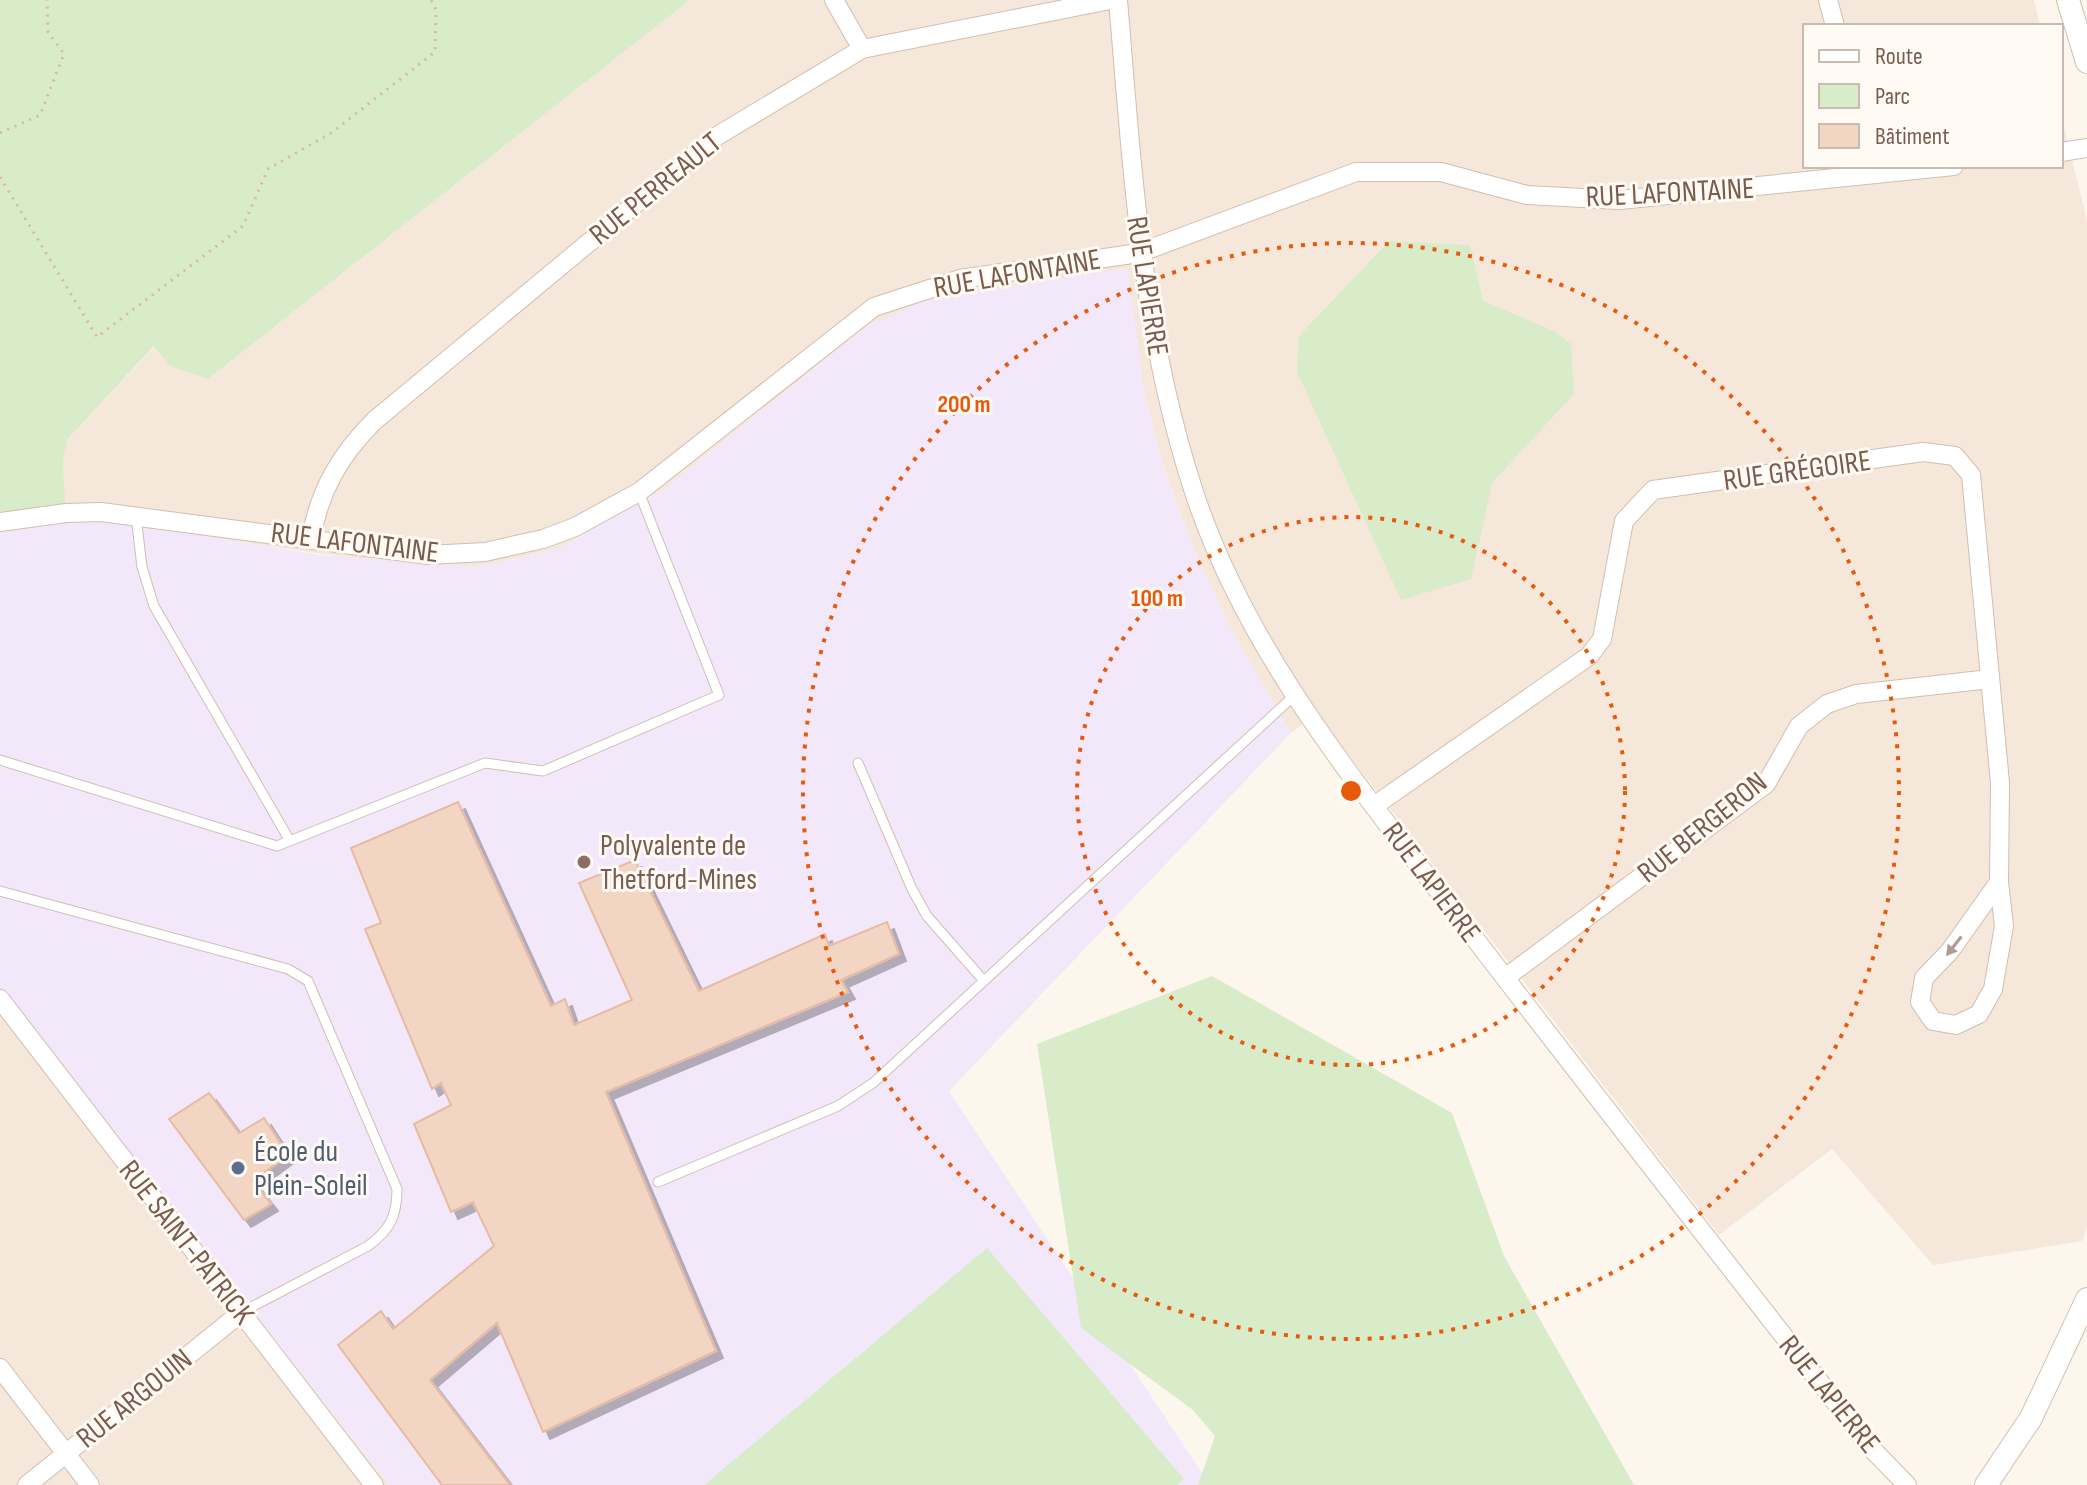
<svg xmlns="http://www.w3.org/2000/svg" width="2087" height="1485" viewBox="0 0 2087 1485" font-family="'Sofia Sans Condensed',sans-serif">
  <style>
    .residential { fill: #f5e8da }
    .education { fill: #f3e8fa }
    .green { fill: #d8ecc9 }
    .building { fill: #f3d5c3; stroke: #e6bba3; stroke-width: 2; filter: url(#shadow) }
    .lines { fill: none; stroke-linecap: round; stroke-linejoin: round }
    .service-casing { stroke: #d1beb0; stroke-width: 11 }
    .minor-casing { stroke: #d1beb0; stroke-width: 20 }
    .tertiary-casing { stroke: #d1beb0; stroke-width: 24 }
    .path { stroke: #d9b8a5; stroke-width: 3; stroke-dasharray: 2 6; stroke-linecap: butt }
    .service { stroke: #fff; stroke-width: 9 }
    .minor { stroke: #fff; stroke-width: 18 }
    .tertiary { stroke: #fff; stroke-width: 22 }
    .oneway { fill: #af9d94 }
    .ring { fill: none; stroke: #e8590c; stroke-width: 4; stroke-dasharray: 4 8 }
    .education-dot { fill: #8d6e63; stroke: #fffaf3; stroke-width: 3 }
    .service-dot { fill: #5c6f8a; stroke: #fffaf3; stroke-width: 3 }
    .labels { text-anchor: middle; stroke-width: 6; stroke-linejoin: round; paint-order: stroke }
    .street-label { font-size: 30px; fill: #7a5c4d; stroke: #fffaf3 }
    .education-label { font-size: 30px; fill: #785e54; stroke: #fffaf3; text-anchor: start }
    .service-label { font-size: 30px; fill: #4e5e75; stroke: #fffaf3; text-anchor: start }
    .centre { fill: #e8590c; stroke: #fffaf3; stroke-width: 4 }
    .ring-label { font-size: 24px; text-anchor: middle; font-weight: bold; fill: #e8590c; stroke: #fffaf3; stroke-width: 6; stroke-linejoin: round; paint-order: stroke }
  </style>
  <defs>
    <filter id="shadow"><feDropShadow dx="7" dy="7" stdDeviation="0" flood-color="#0004"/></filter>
  </defs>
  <rect width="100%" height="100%" fill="#fdf6ec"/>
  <!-- residential -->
  <path class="residential" d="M690 0H2034L2040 26H1805V166H2061V115L2087 221V1227L2082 1241 1933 1265 1832 1149 1719 1235 1317 714 1291 733 1233 633 1194 550 1163 466 1145 395 870 324 664 489 559 548 478 567 407 566 198 536 66 513 63 463 67 440 155 346 208 379Z
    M0 992 389 1485H0Z"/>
  <!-- education -->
  <path class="education" d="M1127 268 1145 395 1163 467 1194 550 1233 633 1291 733 949 1091 1210 1485H389L0 992V522L66 513 320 555 478 567 559 548 664 489 870 324 930 299Z"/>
  <!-- green -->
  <path class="green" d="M0 0H690L208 379 170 366 154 346 67 440 63 463 66 513 0 522Z
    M1389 241 1470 245 1483 301 1554 331 1571 344 1574 394 1492 483 1471 579 1401 600 1297 372 1299 336Z
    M1212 976 1452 1113 1504 1256 1634 1485H1198L1215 1436 1193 1410 1081 1328 1037 1044Z
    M987 1248 1184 1479 1177 1485H704Z"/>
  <!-- building -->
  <path class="building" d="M458 802 551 1006 565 999 574 1025 632 1000 579 883 635 860 699 991 825 934 829 946 887 922 899 954 841 980 848 992 606 1092 716 1351 543 1432 497 1323 430 1380 510 1485H442L338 1345 381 1311 393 1329 494 1246 473 1202 451 1212 414 1124 451 1105 441 1083 432 1089 365 929 381 923 351 848Z
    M209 1093 239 1133 264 1118 288 1155 253 1181 271 1204 244 1220 169 1119Z"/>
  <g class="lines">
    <!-- service casing -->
    <g class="service-casing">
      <path id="service" d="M136 516 142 567 154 606 290 841
        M0 760 277 846 485 763 543 771 719 695 639 492
        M858 763 912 889 927 916 984 981
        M0 891 288 969 308 981 397 1189C397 1216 390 1230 368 1246L242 1312
        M658 1182 838 1106 873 1083 1295 695"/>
    </g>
    <!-- minor casing -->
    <g class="minor-casing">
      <path id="minor" d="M834 0 862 49
        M1118 0C1132 166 1141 329 1193 489 1246 653 1360 787 1463 923 1597 1099 1735 1273 1871 1448L1907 1485
        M1828 0 1835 26
        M2061 152 2087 148
        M0 522 66 513 101 512 428 555 485 552 543 539 575 527 639 492 874 307 960 279 1139 253 1356 172H1441L1527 195 1620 200 1954 166
        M311 539C319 491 340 455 374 421L717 136 862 49 1110 0
        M1374 806 1589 656 1602 639 1624 521 1653 490 1923 452 1955 456 1971 475 2000 783 1999 882 2004 926 1993 989 1979 1014 1956 1025 1933 1021 1920 1002 1924 978 1950 951 1999 882
        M1505 978 1766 784 1799 726 1827 704 1856 694 1990 679
        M0 999 374 1485
        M0 1368 90 1485
        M27 1485 242 1312"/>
    </g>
    <!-- tertiary casing -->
    <g class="tertiary-casing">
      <path id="tertiary" d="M2068 0 2087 62
        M1986 1485 2031 1418 2087 1299"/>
    </g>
    <!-- path -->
    <path class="path" d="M0 133 40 115 64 54 48 32 47 0
      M0 177 97 337 243 226 268 169 331 133 435 52 436 10 431 0"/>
    <!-- service -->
    <use href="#service" class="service"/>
    <!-- minor -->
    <use href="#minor" class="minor"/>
    <!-- tertiary -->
    <use href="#tertiary" class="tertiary"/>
  </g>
  <!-- one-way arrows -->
  <defs><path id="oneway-solid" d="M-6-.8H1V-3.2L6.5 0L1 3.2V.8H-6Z" transform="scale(2)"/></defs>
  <use class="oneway" href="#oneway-solid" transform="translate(1954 946) rotate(128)"/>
  <!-- distance rings -->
  <g class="ring">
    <circle cx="1351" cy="791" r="274"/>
    <circle cx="1351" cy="791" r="548"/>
  </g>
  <!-- markers -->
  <circle class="education-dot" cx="584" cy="862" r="8"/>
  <circle class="service-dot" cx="238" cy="1168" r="8"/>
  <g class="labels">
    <!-- street labels -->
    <g class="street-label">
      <text transform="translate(655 188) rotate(-39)" y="10">RUE PERREAULT</text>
      <text transform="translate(1670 192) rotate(-3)" y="10">RUE LAFONTAINE</text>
      <text transform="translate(1017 273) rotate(-10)" y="10">RUE LAFONTAINE</text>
      <text transform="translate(1148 286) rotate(81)" y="10">RUE LAPIERRE</text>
      <text transform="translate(1797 470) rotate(-8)" y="10">RUE GRÉGOIRE</text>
      <text transform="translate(355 542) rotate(7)" y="10">RUE LAFONTAINE</text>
      <text transform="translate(1702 827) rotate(-39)" y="10">RUE BERGERON</text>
      <text transform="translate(1432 882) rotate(53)" y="10">RUE LAPIERRE</text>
      <text transform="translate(187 1242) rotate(52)" y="10">RUE SAINT-PATRICK</text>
      <text transform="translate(1830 1394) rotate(51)" y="10">RUE LAPIERRE</text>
      <text transform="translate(134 1398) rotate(-39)" y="10">RUE ARGOUIN</text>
    </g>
    <!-- education labels -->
    <g class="education-label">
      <text x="600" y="855">Polyvalente de<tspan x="600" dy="34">Thetford-Mines</tspan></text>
    </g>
    <!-- service labels -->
    <g class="service-label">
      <text x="254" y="1161">École du<tspan x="254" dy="34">Plein-Soleil</tspan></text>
    </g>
  </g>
  <circle cx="1351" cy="791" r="12" class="centre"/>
  <g class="ring-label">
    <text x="964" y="412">200 m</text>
    <text x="1157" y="606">100 m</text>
  </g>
  <!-- legend -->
  <rect x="1803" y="24" width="260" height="144" fill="#fffaf3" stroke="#cabbb1" stroke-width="2"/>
  <rect x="1819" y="50" width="40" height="12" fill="#ffffff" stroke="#cabbb1" stroke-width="2"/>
  <text x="1875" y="64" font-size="24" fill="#7a5c4d">Route</text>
  <rect x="1819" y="84" width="40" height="24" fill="#d8ecc9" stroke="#cabbb1" stroke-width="2"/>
  <text x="1875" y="104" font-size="24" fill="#7a5c4d">Parc</text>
  <rect x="1819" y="124" width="40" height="24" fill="#f3d5c3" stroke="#cabbb1" stroke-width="2"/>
  <text x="1875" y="144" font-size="24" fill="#7a5c4d">Bâtiment</text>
</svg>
